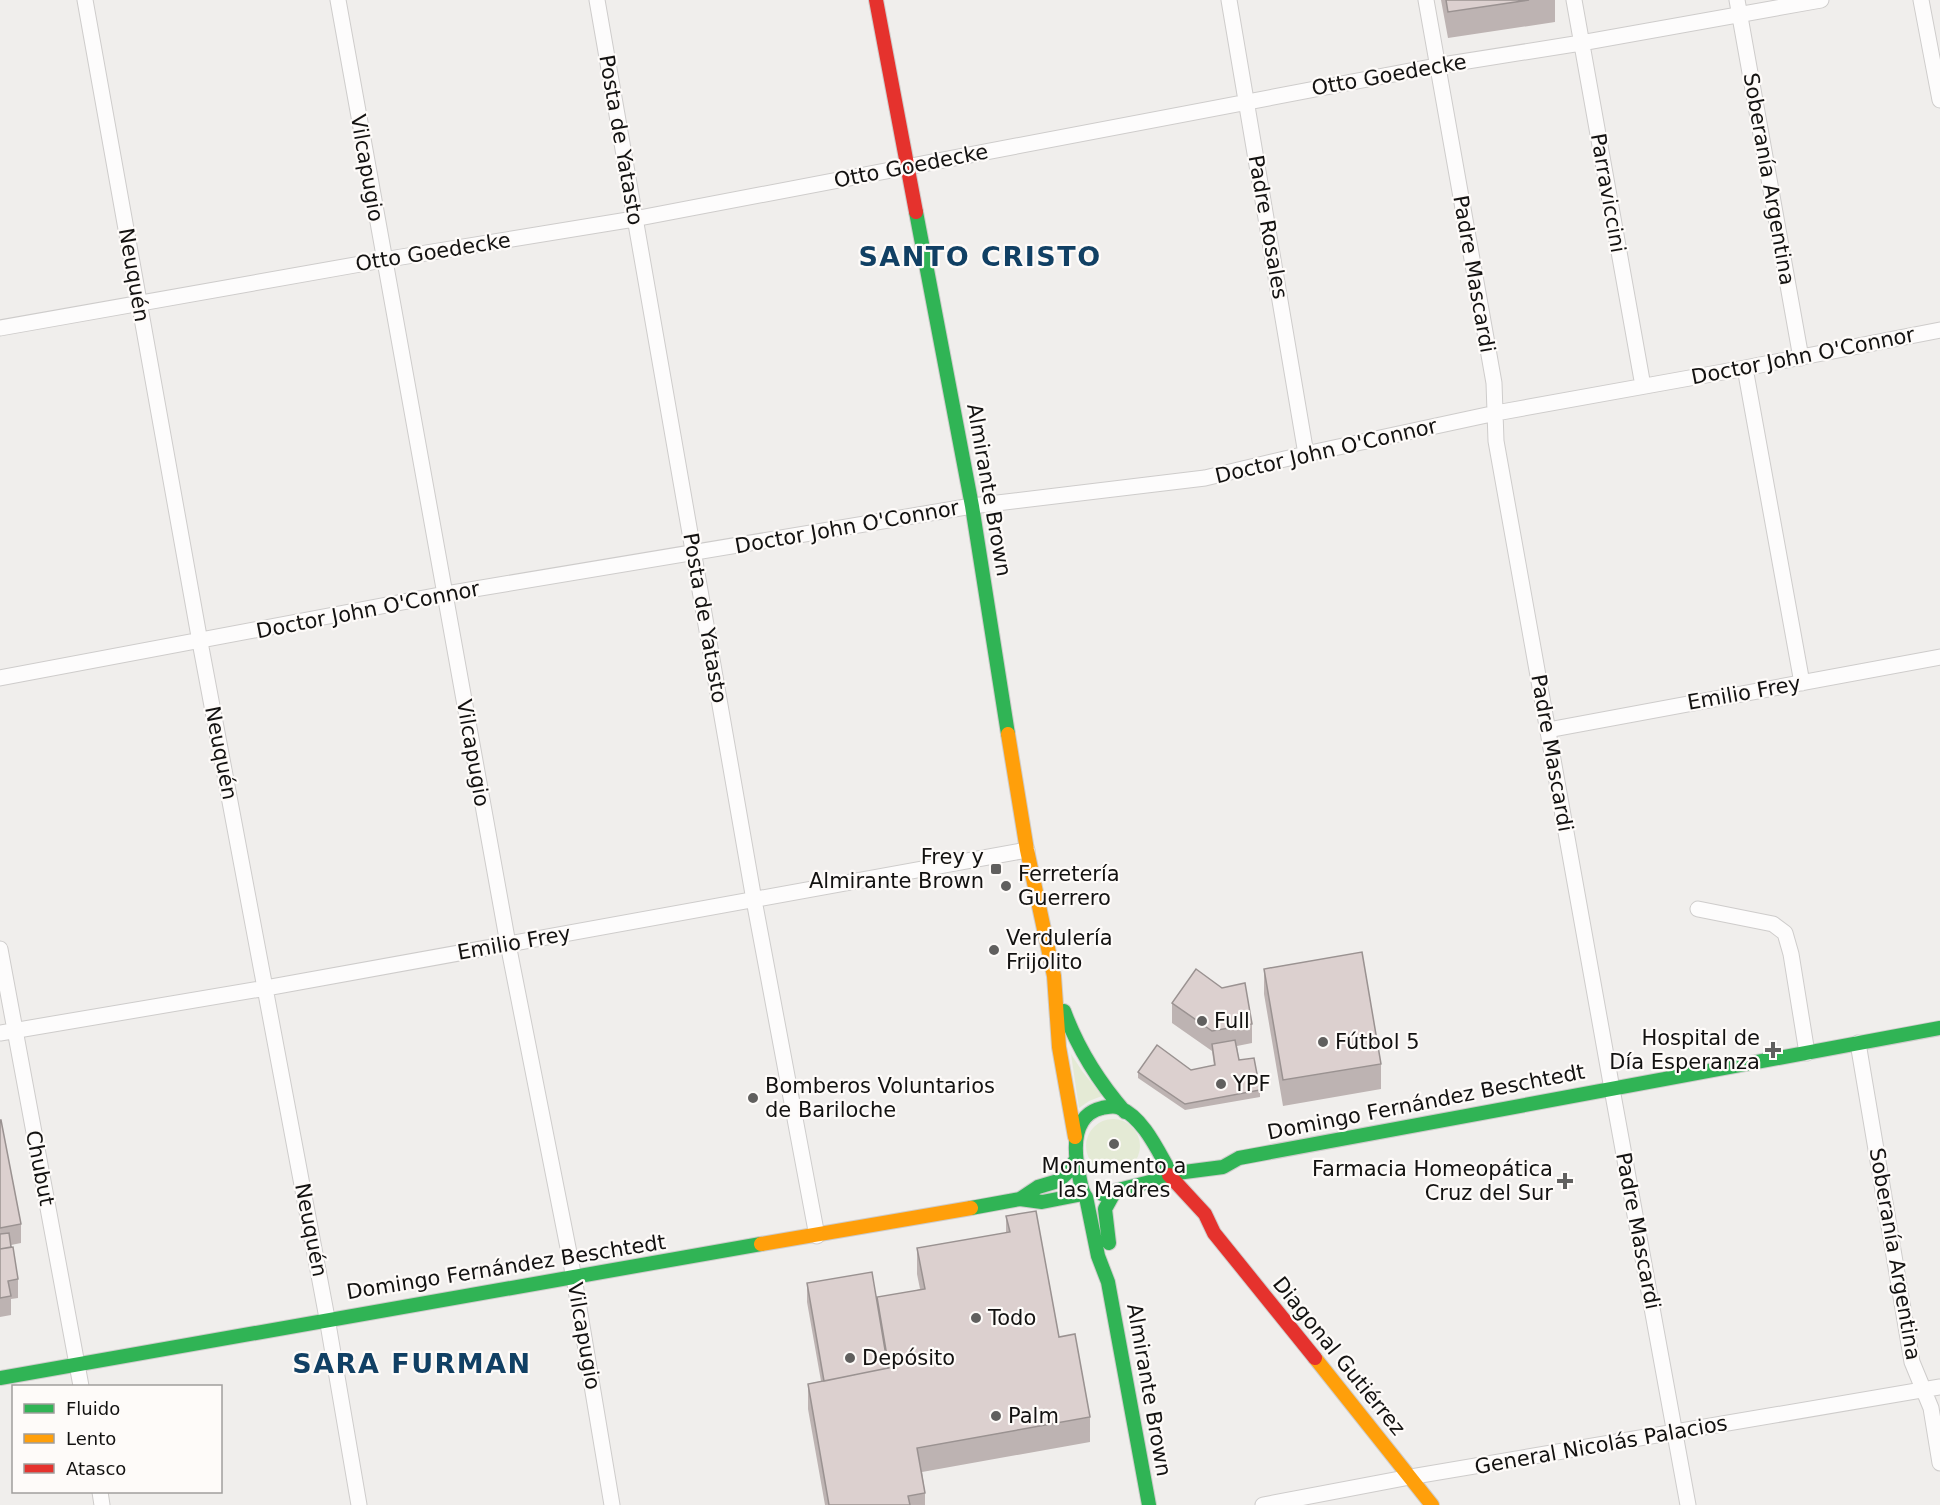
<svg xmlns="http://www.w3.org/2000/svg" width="1940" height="1505" viewBox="0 0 1940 1505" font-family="'DejaVu Sans',sans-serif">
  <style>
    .green { fill: #e4ead5 }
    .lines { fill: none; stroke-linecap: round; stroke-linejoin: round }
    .street-casing { stroke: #cecccb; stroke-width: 17 }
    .fast-casing { stroke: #cecccb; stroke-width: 16 }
    .slow-casing { stroke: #cecccb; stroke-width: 16 }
    .jam-casing { stroke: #cecccb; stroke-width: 16 }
    .street { stroke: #fdfcfc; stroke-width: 15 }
    .fast { stroke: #30b455; stroke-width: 14 }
    .slow { stroke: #ff9f0a; stroke-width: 14 }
    .jam { stroke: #e5322d; stroke-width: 14 }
    .wall { fill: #bdb3b2 }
    .building { fill: #dcd0cf; stroke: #9a9291; stroke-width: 1.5 }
    .poi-dot { fill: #605f5e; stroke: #fefbf9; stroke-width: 2 }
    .labels { text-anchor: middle; stroke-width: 4.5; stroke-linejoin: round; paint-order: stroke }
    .street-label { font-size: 21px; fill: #131211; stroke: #fefbf9 }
    .poi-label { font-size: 21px; fill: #131211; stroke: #fefbf9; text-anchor: start }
    .district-label { font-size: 27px; font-weight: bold; letter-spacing: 1.5px; fill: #114064; stroke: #fefbf9 }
  </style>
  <rect width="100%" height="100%" fill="#f0eeec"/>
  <!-- green -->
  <path class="green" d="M1071 1054 1082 1071 1102 1096 1089 1101 1079 1108Z
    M1086 1146a27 27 0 1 1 54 0a27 27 0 1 1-54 0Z"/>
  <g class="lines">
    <!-- street casing -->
    <g class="street-casing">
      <path id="street" d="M85 0 200 642 327 1318 359 1505
        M338 0 508 944 574 1278 612 1505
        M597 0 754 900 817 1236
        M1229 0 1306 454
        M1426 0 1494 383 1496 441 1612 1089 1688 1505
        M1574 0 1643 386
        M1737 0 1801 358
        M1921 0 1940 100
        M0 328 383 260 634 219 1436 66 1581 43 1821 0
        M1745 368 1802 683
        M0 678 445 594 972 506 1205 478 1306 454 1496 413 1745 368 1940 330
        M1548 730 1940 657
        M1698 909 1773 924 1785 933 1791 954 1807 1053
        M0 949 81 1386
        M0 1033 266 988 1027 850
        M1858 1043 1912 1362 1931 1408 1940 1463
        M100 1492 102 1505
        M1263 1505 1410 1477 1940 1387"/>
    </g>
    <!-- fast casing -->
    <g class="fast-casing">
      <path id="fast" d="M916 212 972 506 1008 734
        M1064 1011C1078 1049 1098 1081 1125 1112
        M1169 1174 1223 1167 1239 1158 1940 1028
        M1102 1194 1162 1179 1169 1175
        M1020 1199 1038 1187 1058 1181 1069 1171 1076 1159
        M971 1208 1020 1199 1042 1202 1083 1194
        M1109 1243 1105 1209 1115 1191
        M0 1378 761 1244
        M1149 1505 1108 1282 1098 1256 1086 1197C1081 1191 1081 1183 1079 1175 1074 1151 1071 1115 1102 1108 1108 1107 1114 1105 1120 1108 1143 1118 1157 1149 1169 1170V1175"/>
    </g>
    <!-- slow casing -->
    <g class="slow-casing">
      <path id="slow" d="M1008 734 1027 850 1054 976 1059 1047 1075 1137
        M761 1244 971 1208
        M1315 1358 1432 1505"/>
    </g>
    <!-- jam casing -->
    <g class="jam-casing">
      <path id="jam" d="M876 0 916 212
        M1169 1175 1205 1214 1214 1233 1315 1358"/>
    </g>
    <!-- street -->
    <use href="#street" class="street"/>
    <!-- fast -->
    <use href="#fast" class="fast"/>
    <!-- slow -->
    <use href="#slow" class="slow"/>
    <!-- jam -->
    <use href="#jam" class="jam"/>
  </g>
  <!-- wall -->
  <path class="wall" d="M1441 0H1555V22L1448 38Z
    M1264 969 1381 1064V1089L1283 1106 1264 994Z
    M1172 1003 1252 1024V1043L1237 1046 1239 1060 1260 1090V1097L1185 1110 1138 1078V1072L1191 1070 1214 1066 1212 1051 1172 1023Z
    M0 1120 21 1224V1243L11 1245 18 1279V1298L11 1299V1315L0 1317Z
    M1006 1216 1059 1337 1090 1417V1442L922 1472 925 1493V1505H825L808 1409V1384L821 1381 807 1302V1283L877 1302 920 1289 917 1274V1248L1006 1233Z"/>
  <!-- building -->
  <path class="building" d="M1446 0H1529L1448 12Z
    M1362 952 1381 1064 1283 1080 1264 969Z
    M1196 969 1222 988 1245 983 1252 1024 1212 1031 1172 1003Z
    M1235 1040 1239 1060 1254 1058 1260 1090 1185 1104 1138 1072 1157 1045 1191 1070 1215 1065 1212 1044Z
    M0 1120H1L21 1224 0 1228Z
    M1036 1211 1059 1337 1075 1334 1090 1417 917 1448 925 1493 908 1496 910 1505H829L808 1384 889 1368 877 1297 925 1289 917 1248 1010 1232 1006 1216Z
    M9 1233 11 1247 0 1249V1234Z
    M13 1247 18 1279 8 1281 11 1296 0 1298V1249Z
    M872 1272 888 1368 824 1381 807 1283Z"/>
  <!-- markers -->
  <g class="poi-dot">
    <rect x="990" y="863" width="12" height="12" rx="3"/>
    <circle cx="1006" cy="886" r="6"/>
    <circle cx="994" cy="950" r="6"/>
    <circle cx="1202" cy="1021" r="6"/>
    <circle cx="1323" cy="1042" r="6"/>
    <path d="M1770 1041h6v6h6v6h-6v6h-6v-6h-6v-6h6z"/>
    <circle cx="1221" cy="1084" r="6"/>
    <circle cx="753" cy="1098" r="6"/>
    <circle cx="1114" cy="1144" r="6"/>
    <path d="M1562 1172h6v6h6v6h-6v6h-6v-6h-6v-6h6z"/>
    <circle cx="976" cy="1318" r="6"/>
    <circle cx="850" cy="1358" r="6"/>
    <circle cx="996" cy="1416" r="6"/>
  </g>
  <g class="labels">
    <!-- street labels -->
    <g class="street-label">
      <text transform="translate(1389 75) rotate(-10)" y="7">Otto Goedecke</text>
      <text transform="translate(621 140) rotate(80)" y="7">Posta de Yatasto</text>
      <text transform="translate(911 166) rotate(-11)" y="7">Otto Goedecke</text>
      <text transform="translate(367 168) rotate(80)" y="7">Vilcapugio</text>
      <text transform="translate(1769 179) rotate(80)" y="7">Soberanía Argentina</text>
      <text transform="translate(1608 193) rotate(80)" y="7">Parraviccini</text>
      <text transform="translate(1268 227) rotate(80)" y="7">Padre Rosales</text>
      <text transform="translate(433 252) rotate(-9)" y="7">Otto Goedecke</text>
      <text transform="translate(1474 274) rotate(80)" y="7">Padre Mascardi</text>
      <text transform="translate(134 275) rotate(80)" y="7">Neuquén</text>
      <text transform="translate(1803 356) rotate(-11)" y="7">Doctor John O'Connor</text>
      <text transform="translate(1326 451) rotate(-13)" y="7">Doctor John O'Connor</text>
      <text transform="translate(989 490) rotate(80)" y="7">Almirante Brown</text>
      <text transform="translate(847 527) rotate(-10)" y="7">Doctor John O'Connor</text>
      <text transform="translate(368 610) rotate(-11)" y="7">Doctor John O'Connor</text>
      <text transform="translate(705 618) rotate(80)" y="7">Posta de Yatasto</text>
      <text transform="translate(1744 693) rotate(-10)" y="7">Emilio Frey</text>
      <text transform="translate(221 753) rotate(79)" y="7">Neuquén</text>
      <text transform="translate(473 753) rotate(80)" y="7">Vilcapugio</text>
      <text transform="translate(1552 753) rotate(80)" y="7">Padre Mascardi</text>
      <text transform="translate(514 943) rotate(-10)" y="7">Emilio Frey</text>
      <text transform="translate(1426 1102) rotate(-11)" y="7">Domingo Fernández Beschtedt</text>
      <text transform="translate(40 1168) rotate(79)" y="7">Chubut</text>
      <text transform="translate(311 1230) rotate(79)" y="7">Neuquén</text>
      <text transform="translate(1638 1231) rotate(79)" y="7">Padre Mascardi</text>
      <text transform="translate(1895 1254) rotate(80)" y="7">Soberanía Argentina</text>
      <text transform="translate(506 1267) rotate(-9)" y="7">Domingo Fernández Beschtedt</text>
      <text transform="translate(584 1336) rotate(80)" y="7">Vilcapugio</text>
      <text transform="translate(1339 1356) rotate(51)" y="7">Diagonal Gutiérrez</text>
      <text transform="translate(1149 1390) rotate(80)" y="7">Almirante Brown</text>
      <text transform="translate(1601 1445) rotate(-10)" y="7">General Nicolás Palacios</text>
    </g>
    <!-- poi labels -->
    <g class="poi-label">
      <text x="984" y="864" text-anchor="end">Frey y<tspan x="984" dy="24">Almirante Brown</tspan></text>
      <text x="1018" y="881">Ferretería<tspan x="1018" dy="24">Guerrero</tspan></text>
      <text x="1006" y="945">Verdulería<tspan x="1006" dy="24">Frijolito</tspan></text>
      <text x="1214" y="1028">Full</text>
      <text x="1760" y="1045" text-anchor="end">Hospital de<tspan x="1760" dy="24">Día Esperanza</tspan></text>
      <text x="1335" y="1049">Fútbol 5</text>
      <text x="1233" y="1091">YPF</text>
      <text x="765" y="1093">Bomberos Voluntarios<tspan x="765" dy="24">de Bariloche</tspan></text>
      <text x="1114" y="1173" text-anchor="middle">Monumento a<tspan x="1114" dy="24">las Madres</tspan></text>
      <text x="1553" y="1176" text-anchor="end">Farmacia Homeopática<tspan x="1553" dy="24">Cruz del Sur</tspan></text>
      <text x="988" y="1325">Todo</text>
      <text x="862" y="1365">Depósito</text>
      <text x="1008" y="1423">Palm</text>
    </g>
    <!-- district labels -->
    <g class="district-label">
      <text x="980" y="266">SANTO CRISTO</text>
      <text x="412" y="1373">SARA FURMAN</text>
    </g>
  </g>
  <!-- legend -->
  <rect x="12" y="1385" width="210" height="108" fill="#fefbf9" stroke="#a09e9c" stroke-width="1.5"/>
  <rect x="24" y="1404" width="30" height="9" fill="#30b455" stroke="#a09e9c" stroke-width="1.5"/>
  <text x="66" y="1415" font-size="18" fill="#131211">Fluido</text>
  <rect x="24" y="1434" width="30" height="9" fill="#ff9f0a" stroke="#a09e9c" stroke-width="1.5"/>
  <text x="66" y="1445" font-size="18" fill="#131211">Lento</text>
  <rect x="24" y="1464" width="30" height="9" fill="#e5322d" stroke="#a09e9c" stroke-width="1.5"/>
  <text x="66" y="1475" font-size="18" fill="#131211">Atasco</text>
</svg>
